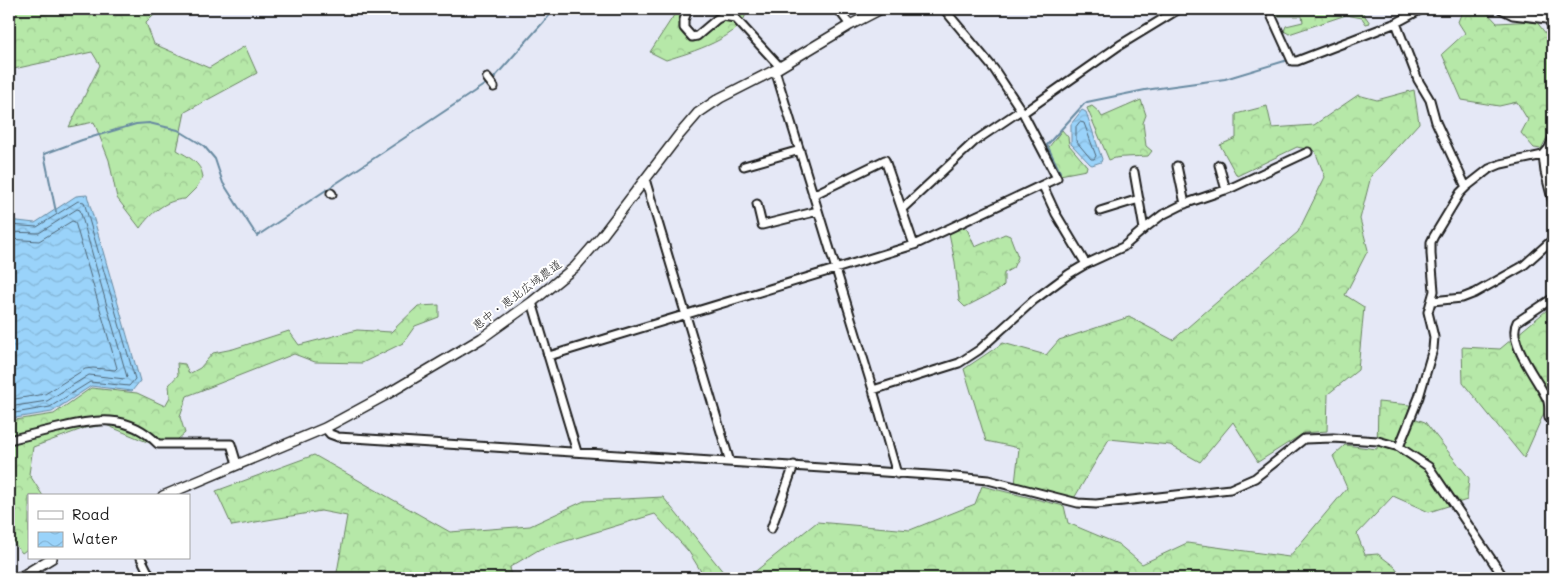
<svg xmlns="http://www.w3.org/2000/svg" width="1562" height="587" viewBox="0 0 1562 587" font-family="Mali,'Klee One',sans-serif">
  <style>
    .forest { fill: url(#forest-crowns); stroke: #698262 }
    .water { fill: url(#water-waves); stroke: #688aa1 }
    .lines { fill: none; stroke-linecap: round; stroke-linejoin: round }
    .shore { stroke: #4e6575; stroke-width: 1 }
    .stream { stroke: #688aa1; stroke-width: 2 }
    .minor-casing { stroke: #1c1c1c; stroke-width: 11 }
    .tertiary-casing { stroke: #1c1c1c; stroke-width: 12 }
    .minor { stroke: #fff; stroke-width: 7 }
    .tertiary { stroke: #fff; stroke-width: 9 }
    .labels { text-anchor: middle; stroke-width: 4; stroke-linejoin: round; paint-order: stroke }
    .street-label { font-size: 12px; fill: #1c1c1c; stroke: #fff }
  </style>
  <defs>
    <pattern id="forest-crowns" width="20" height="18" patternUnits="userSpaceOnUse" patternTransform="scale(1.25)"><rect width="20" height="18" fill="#b6e8a8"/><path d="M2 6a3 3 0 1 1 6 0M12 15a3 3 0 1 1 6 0" fill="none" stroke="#9cc690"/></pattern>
    <pattern id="water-waves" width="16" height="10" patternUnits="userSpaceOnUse" patternTransform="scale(1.25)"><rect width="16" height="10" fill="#9ad3fa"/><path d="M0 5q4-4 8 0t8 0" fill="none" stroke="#84b5d6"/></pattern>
  </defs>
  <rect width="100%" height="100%" fill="#e5e8f6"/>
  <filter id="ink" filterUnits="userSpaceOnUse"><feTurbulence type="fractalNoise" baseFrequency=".02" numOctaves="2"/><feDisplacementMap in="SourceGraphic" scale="10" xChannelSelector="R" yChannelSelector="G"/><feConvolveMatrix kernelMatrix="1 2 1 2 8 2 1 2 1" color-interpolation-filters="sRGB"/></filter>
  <g filter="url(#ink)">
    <!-- forest -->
    <path class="forest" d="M9 9H160L146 23 154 44 209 68 245 46 257 73 185 112 177 150C188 157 201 162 203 177L196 188 185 199C165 200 151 213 140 228L117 198 109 160 94 122 69 127 100 65 92 52 9 70Z
      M678 9H686L680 26 687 37 697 39 722 21 730 9H747C745 37 689 53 666 60L650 52Z
      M1274 9H1353L1363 13 1370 23 1366 24 1362 18 1346 15 1289 34 1284 31 1286 26 1303 22 1302 16H1275Z
      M1469 9H1484L1497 23 1536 21 1553 43V126L1541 149 1534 148 1521 133 1528 120 1517 102 1499 106 1462 100 1442 54 1465 33 1458 22 1461 14Z
      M1414 90 1419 123 1371 176 1360 219 1368 250 1345 295 1364 307 1358 370 1328 394 1327 431 1304 433 1258 462 1233 422 1200 462 1170 445 1109 439 1073 500 1015 484 1019 448 986 441 964 369 1003 343 1046 355 1059 340 1129 317 1173 340 1298 232 1325 177 1315 151 1297 147 1237 176 1220 145 1236 138V114L1267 106 1272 128 1314 125 1358 95 1377 100Z
      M1141 100 1146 115 1143 123 1146 146 1152 151 1148 156C1138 157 1116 156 1109 160L1087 108 1092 106 1099 112 1102 117Z
      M1062 130 1068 137 1069 145 1087 166 1086 170 1060 175 1046 151Z
      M963 227 967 229 975 247 1005 234 1010 236 1018 257 1013 268 1004 273V285L1000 289 965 307 959 301 955 262 949 233Z
      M439 305V317L415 326 403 343 362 363 315 362 294 354 187 396 180 417 185 433 177 440 152 444 106 425 85 428 33 447 29 474 43 496H29V548L22 553 9 537V421L54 414 91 388 137 393 165 406 170 397 169 385 178 375 177 363 185 364 189 374 200 368 213 353 233 349 289 331 299 345 357 330 391 332 418 306Z
      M1553 305V416L1544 413 1524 458 1463 383 1462 347 1500 349Z
      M1378 402 1410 405 1408 416 1425 422 1469 478 1467 500 1429 512 1393 496 1357 534 1365 555 1378 554 1395 567 1403 578H747L817 522 910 530 975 504 982 486 1064 506 1068 523 1118 544 1142 564 1187 543 1289 557 1347 488 1333 456 1345 445 1377 449Z
      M314 455 450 532 530 526 584 501 663 497 728 578H705L689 552 655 514 540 549 510 567 512 578H336L347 516 321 511 232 526 216 491Z"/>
    <!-- water -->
    <path class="water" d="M1082 110 1086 112 1102 159 1101 162 1092 165 1090 164 1071 144V124Z
      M87 195 140 381 132 391 91 386 52 412 9 419V220L35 223 76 196Z"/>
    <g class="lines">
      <!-- shore -->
      <path class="shore" d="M1080 122 1084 123 1096 156 1094 159H1091L1076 141V127Z
        M9 225 37 227 78 201 84 202 135 379 129 386 90 382 50 407 9 414
        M9 232 39 233 77 209 80 210 127 377 125 379 89 375 47 401 9 407
        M9 239 39 241 72 221 75 222 117 368 115 370 93 368 85 369 45 394 9 400"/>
      <!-- stream -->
      <path class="stream" d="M1384 24 1400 17
        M1295 58 1379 26
        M1060 172 1047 145 1084 104 1087 102 1145 90 1225 79 1288 60
        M56 212 44 154 82 140 136 124 149 123 178 130 204 146 215 159 223 183 257 236 493 79 555 9"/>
      <!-- minor casing -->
      <g class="minor-casing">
        <path id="minor" d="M688 9 684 20V28L692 37 697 36 717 19 723 16 735 18 780 67
          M838 9 850 25
          M1270 9 1272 17 1292 61H1297L1396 23 1422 9
          M1501 9 1513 15 1547 19 1553 26
          M1396 23 1418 80 1430 100 1436 122 1466 187
          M775 70 873 390 897 474
          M487 78 494 87
          M1023 113 1120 45 1179 9
          M1543 155 1545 172 1553 203
          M1219 165 1226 190
          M744 166 800 150
          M1177 166 1185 204
          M645 179 730 462
          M331 193 332 194
          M813 195 885 160 914 245
          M757 204 762 225 818 211
          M902 209 975 141 1021 110
          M1100 211 1139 199
          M1144 229 1162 215 1184 204 1231 188 1308 152
          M1086 264 1123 247 1144 229 1134 172
          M1553 298 1517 322C1506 342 1539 381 1547 399 1550 405 1548 412 1549 418L1553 420
          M1432 301 1462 298 1475 293 1523 266 1553 239
          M532 302 577 452
          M549 356 914 245 1057 178 1023 113 994 69 944 9
          M873 390 959 363 979 350 1034 300 1069 274 1086 264 1056 214 1043 186
          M325 428 330 434 338 437 945 476 988 480 1078 503 1096 504 1230 489 1255 478 1304 439 1333 438 1378 441 1399 447 1429 467 1504 578
          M9 440C25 436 41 432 58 428 95 419 128 413 158 444H231L237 464
          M1399 447 1419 397 1433 349 1434 337 1428 312 1434 291 1431 254V242L1434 236 1460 193 1466 187 1489 169 1501 164 1543 155 1549 148 1553 138
          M771 529 794 465
          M141 558 151 578"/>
      </g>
      <!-- tertiary casing -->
      <g class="tertiary-casing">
        <path id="tertiary" d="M163 496 325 428 384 396 482 338 532 302 575 267 601 237 679 135 698 113 720 98 775 70 850 25 881 9
          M19 578 52 558"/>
      </g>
      <!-- minor -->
      <use href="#minor" class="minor"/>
      <!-- tertiary -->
      <use href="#tertiary" class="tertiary"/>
    </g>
  </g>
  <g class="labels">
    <!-- street labels -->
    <g class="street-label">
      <text transform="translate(517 295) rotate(-37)" y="4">恵中・恵北広域農道</text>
    </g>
  </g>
  <!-- margin -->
  <rect width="1562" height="587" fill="none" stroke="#fff" stroke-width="30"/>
  <rect x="15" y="15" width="1532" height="557" fill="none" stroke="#1c1c1c" stroke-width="2" filter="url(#ink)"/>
  <!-- legend -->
  <rect x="28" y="494" width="162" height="65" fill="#ffffff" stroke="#a4a4a4"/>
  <rect x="38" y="511" width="25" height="8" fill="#ffffff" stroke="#a4a4a4"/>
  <text x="72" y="520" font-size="15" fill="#1c1c1c">Road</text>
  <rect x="38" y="532" width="25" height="15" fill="url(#water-waves)" stroke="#a4a4a4"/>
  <text x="72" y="544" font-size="15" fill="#1c1c1c">Water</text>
</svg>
